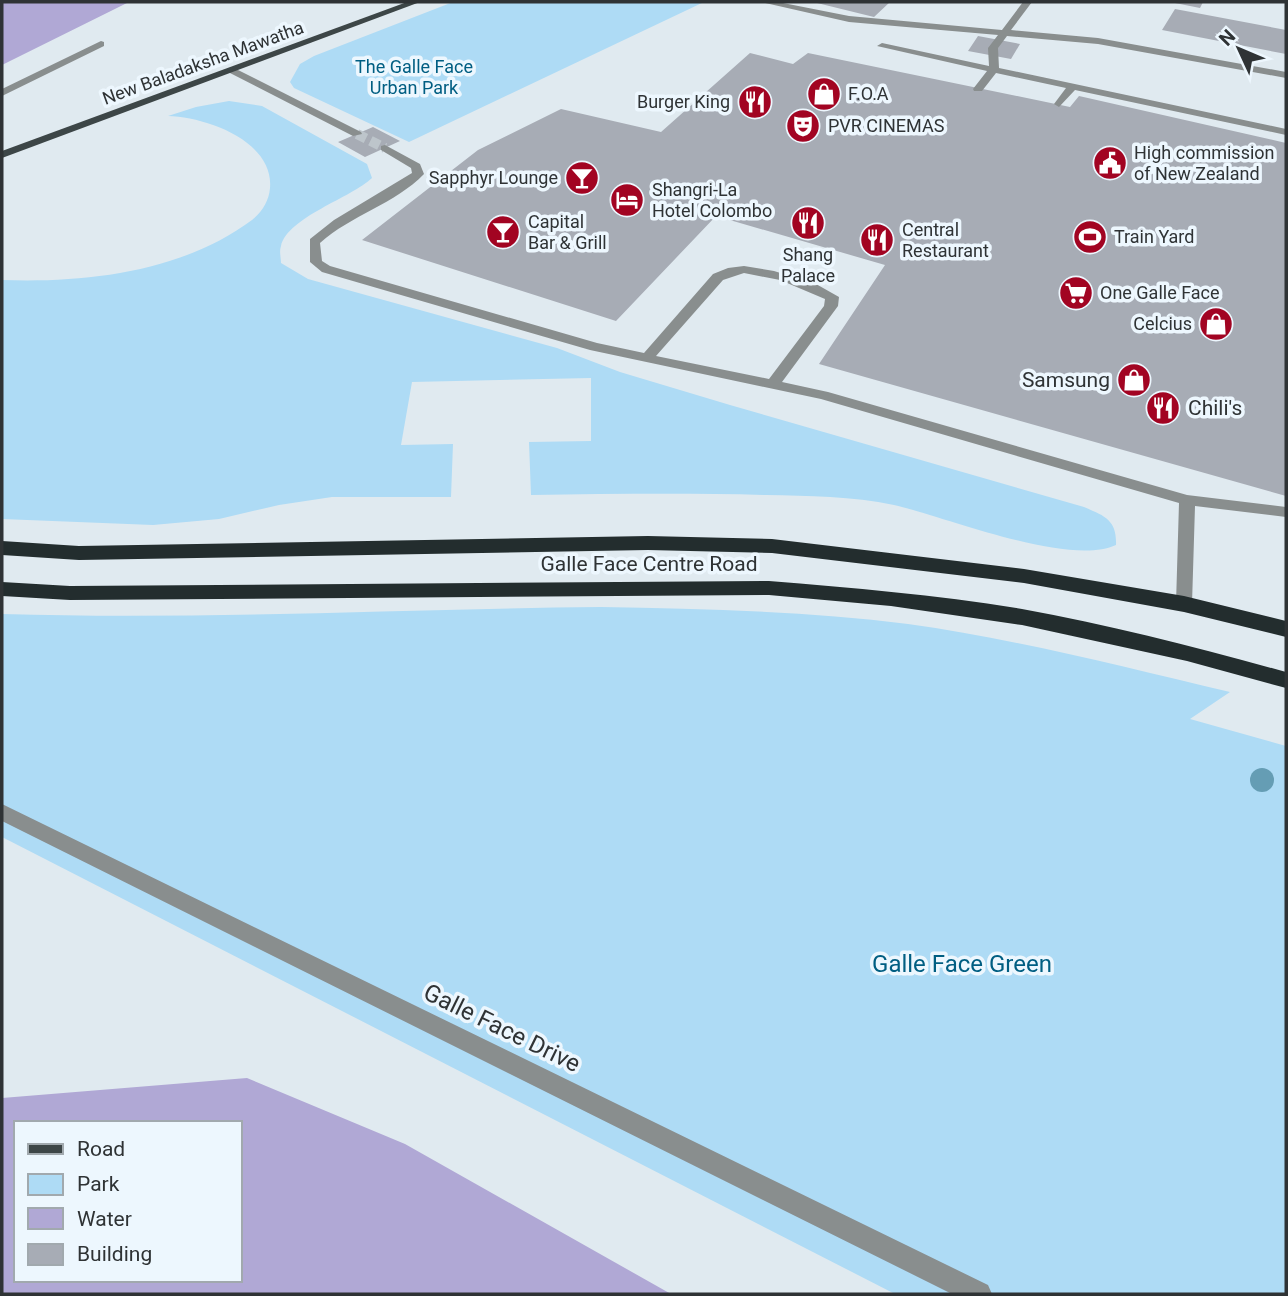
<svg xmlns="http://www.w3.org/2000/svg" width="1288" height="1296" viewBox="0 0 1288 1296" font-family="Roboto,sans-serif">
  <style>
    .green { fill: #aedbf5 }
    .water { fill: #b0a8d5; fill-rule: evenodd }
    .building { fill: #a7acb5 }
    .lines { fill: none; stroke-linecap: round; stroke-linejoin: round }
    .minor-tunnel { stroke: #bdc5cb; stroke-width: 10; stroke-dasharray: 10 5; stroke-linecap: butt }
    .minor { fill: #898e8e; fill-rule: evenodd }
    .major { fill: #3d4647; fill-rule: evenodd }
    .highway { fill: #232d2e; fill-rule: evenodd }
    .tree { fill: #659db4 }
    .labels { text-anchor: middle; stroke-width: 7; stroke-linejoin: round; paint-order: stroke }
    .far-street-label { font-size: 18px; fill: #2f3335; stroke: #edf7fe }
    .far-park-label { font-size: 18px; fill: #005e82; stroke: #edf7fe }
    .far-poi-label { font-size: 18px; fill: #2f3335; stroke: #edf7fe; text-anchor: start }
    .poi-label { font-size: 21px; fill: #2f3335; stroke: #edf7fe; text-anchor: end }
    .street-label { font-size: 21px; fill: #2f3335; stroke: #edf7fe }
    .near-park-label { font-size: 24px; fill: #005e82; stroke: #edf7fe }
    .near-street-label { font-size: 24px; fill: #2f3335; stroke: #edf7fe }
  </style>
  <rect width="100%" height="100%" fill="#e0eaf0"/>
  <!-- green -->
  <path class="green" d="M453 2H704L409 142 294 88 290 82 300 64 314 56Z
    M229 101 262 106 367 164 372 178C351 198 288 217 281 246 279 251 281 258 281 263L308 279 557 348 620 372 730 405 1084 507C1105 516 1117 520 1116 545 1069 567 946 517 894 505 852 496 809 496 766 495 687 493 609 494 531 495L529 442 591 441V378L412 382 401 445 453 444 451 497H332L279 505 219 519 153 525 2 519V280C87 283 182 272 252 220 262 212 269 201 270 188 274 141 206 117 168 116L196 107Z
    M601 607C703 609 806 611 908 624 1016 639 1124 667 1230 692L1190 719 1286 746V1294H895L2 837V614C201 620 401 609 601 607Z"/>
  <!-- water -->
  <path class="water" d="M2 2H129L2 65Z
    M247 1078 405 1144 671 1294H2V1098ZM16 1123H240V1280H16Z"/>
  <!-- building -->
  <path class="building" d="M813 2H890L874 17Z
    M1170 2H1203L1200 8Z
    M1175 9 1286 30V54L1162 30Z
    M978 36 1020 44 1011 59 968 51Z
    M750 53 793 64 808 53 1070 107 1079 96 1286 143V496L819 364 885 265 716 216 616 321 362 240 478 150 561 109 661 132Z
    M373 127 400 141 365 157 338 142Z"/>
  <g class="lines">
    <!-- minor-tunnel -->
    <path class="minor-tunnel" d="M357 134 385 148"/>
    <!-- minor -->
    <path class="minor" d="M761 2H778L849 16 1002 30 1023 2H1032L1011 30 1098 38 1286 72V78L1098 44 1007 36 998 48 999 68 1286 129V135L1075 90 1059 107 1054 104 1066 88 996 73 982 91H974L973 89 987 71 877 46 882 43 989 66 988 48 998 35 849 22Z
      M101 41 104 42V46L2 96V89Z
      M234 68 361 132 362 134 353 136 230 73 229 71Z
      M385 145 420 164 424 174C395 204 351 215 320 243L322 261 330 266 597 343 644 353 713 274 728 268 744 266 774 271 816 284 839 297 838 306 782 382 828 392 1187 495 1286 507V517L1195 506 1192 604 1184 610 1176 604 1179 503 821 399 590 350 322 272 310 262V239L334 220 412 173 411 168 381 150V146ZM744 273 780 280 825 299 824 306 769 379 656 356 723 280Z
      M2 804 988 1285 992 1294H952L2 821Z"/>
    <!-- major -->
    <path class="major" d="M407 2H420L2 158V151Z"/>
    <!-- highway -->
    <path class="highway" d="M648 536 772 539 1024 569 1184 596 1286 621V637L1184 612 1024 583 772 553 648 550 79 560 2 555V541L79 546Z
      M769 581C853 588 939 595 1022 609 1111 625 1199 648 1286 672V688L1187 661 1022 625 891 606 769 595 70 600 2 596V582L70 586Z"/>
  </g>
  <!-- trees -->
  <circle class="tree" cx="1262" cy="780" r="12"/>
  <!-- icons -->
  <defs>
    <g id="shop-disc" transform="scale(1.75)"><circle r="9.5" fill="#a20422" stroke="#edf7fe"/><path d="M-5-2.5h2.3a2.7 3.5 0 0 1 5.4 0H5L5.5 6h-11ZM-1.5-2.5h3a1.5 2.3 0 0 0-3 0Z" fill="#fff"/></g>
    <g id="restaurant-disc" transform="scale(1.75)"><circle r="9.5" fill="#a20422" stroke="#edf7fe"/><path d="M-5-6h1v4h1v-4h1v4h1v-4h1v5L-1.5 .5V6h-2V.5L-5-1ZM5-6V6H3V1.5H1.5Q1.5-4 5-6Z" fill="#fff"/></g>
    <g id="theatre-disc" transform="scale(1.75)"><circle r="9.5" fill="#a20422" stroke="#edf7fe"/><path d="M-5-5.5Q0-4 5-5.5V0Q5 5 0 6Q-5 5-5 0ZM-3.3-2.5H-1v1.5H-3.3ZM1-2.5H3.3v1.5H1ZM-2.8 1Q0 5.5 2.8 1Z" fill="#fff"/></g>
    <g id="civic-disc" transform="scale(1.75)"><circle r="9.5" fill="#a20422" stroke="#edf7fe"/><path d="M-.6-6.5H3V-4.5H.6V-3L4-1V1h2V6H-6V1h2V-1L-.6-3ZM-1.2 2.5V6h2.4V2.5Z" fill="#fff"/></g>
    <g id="bar-disc" transform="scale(1.75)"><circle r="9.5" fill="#a20422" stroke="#edf7fe"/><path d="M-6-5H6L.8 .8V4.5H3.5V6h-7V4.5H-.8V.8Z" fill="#fff"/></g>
    <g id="hotel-disc" transform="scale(1.75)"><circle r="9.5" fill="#a20422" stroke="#edf7fe"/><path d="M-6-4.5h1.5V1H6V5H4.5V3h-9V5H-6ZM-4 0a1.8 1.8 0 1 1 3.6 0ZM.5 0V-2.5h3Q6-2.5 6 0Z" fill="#fff"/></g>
    <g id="stadium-disc" transform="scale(1.75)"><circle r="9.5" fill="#a20422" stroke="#edf7fe"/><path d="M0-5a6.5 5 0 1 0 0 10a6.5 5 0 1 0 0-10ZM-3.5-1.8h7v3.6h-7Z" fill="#fff"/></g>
    <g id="supermarket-disc" transform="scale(1.75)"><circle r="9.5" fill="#a20422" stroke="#edf7fe"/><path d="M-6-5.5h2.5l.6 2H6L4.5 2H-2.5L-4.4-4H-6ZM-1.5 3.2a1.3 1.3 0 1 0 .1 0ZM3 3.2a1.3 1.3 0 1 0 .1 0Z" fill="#fff"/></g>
  </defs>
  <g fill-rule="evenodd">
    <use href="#shop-disc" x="824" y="94"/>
    <use href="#restaurant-disc" x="755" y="102"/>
    <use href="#theatre-disc" x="803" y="126"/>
    <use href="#civic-disc" x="1110" y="163"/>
    <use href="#bar-disc" x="582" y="178"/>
    <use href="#hotel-disc" x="627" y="200"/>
    <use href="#restaurant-disc" x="808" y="223"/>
    <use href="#bar-disc" x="503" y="232"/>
    <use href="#stadium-disc" x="1090" y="237"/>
    <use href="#restaurant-disc" x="877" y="240"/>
    <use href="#supermarket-disc" x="1076" y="293"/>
    <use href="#shop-disc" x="1216" y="324"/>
    <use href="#shop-disc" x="1134" y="380"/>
    <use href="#restaurant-disc" x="1163" y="408"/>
  </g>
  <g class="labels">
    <!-- far-street labels -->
    <g class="far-street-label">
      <text transform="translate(203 63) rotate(-20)" y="6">New Baladaksha Mawatha</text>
    </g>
    <!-- far-park labels -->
    <g class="far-park-label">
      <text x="414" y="73">The Galle Face<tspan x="414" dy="21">Urban Park</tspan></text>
    </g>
    <!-- far-poi labels -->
    <g class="far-poi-label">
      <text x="848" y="100">F.O.A</text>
      <text x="730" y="108" text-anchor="end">Burger King</text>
      <text x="828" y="132">PVR CINEMAS</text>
      <text x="1134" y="159">High commission<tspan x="1134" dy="21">of New Zealand</tspan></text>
      <text x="558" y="184" text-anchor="end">Sapphyr Lounge</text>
      <text x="652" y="196">Shangri-La<tspan x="652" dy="21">Hotel Colombo</tspan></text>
      <text x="528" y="228">Capital<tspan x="528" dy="21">Bar &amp; Grill</tspan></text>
      <text x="902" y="236">Central<tspan x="902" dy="21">Restaurant</tspan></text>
      <text x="1114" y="243">Train Yard</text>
      <text x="808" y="261" text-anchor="middle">Shang<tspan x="808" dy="21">Palace</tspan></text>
      <text x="1100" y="299">One Galle Face</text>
      <text x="1192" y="330" text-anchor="end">Celcius</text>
    </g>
    <!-- poi labels -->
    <g class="poi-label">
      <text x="1110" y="387">Samsung</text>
      <text x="1188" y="415" text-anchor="start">Chili's</text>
    </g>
    <!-- street labels -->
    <g class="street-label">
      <text x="649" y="571">Galle Face Centre Road</text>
    </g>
    <!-- near-park labels -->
    <g class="near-park-label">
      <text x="962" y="972">Galle Face Green</text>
    </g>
    <!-- near-street labels -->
    <g class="near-street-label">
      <text transform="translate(502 1028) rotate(26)" y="8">Galle Face Drive</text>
    </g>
  </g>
  <!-- border -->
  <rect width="1288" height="1296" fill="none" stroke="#2f3335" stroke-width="7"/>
  <!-- legend -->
  <rect x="14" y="1121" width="228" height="161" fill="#edf7fe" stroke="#a1a9ae" stroke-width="2"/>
  <rect x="28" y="1144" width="35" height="10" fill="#3d4647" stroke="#a1a9ae" stroke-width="2"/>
  <text x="77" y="1156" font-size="21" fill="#2f3335">Road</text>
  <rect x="28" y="1174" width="35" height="21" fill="#aedbf5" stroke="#a1a9ae" stroke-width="2"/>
  <text x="77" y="1191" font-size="21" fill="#2f3335">Park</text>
  <rect x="28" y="1208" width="35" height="21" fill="#b0a8d5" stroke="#a1a9ae" stroke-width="2"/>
  <text x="77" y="1226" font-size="21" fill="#2f3335">Water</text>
  <rect x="28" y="1244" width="35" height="21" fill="#a7acb5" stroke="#a1a9ae" stroke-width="2"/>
  <text x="77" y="1261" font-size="21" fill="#2f3335">Building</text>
  <!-- north arrow -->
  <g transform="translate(1239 49) rotate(314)" stroke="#edf7fe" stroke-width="5" paint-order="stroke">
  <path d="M0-5L12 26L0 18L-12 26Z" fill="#2f3335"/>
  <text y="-10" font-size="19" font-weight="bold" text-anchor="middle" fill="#2f3335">N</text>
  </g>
</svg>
